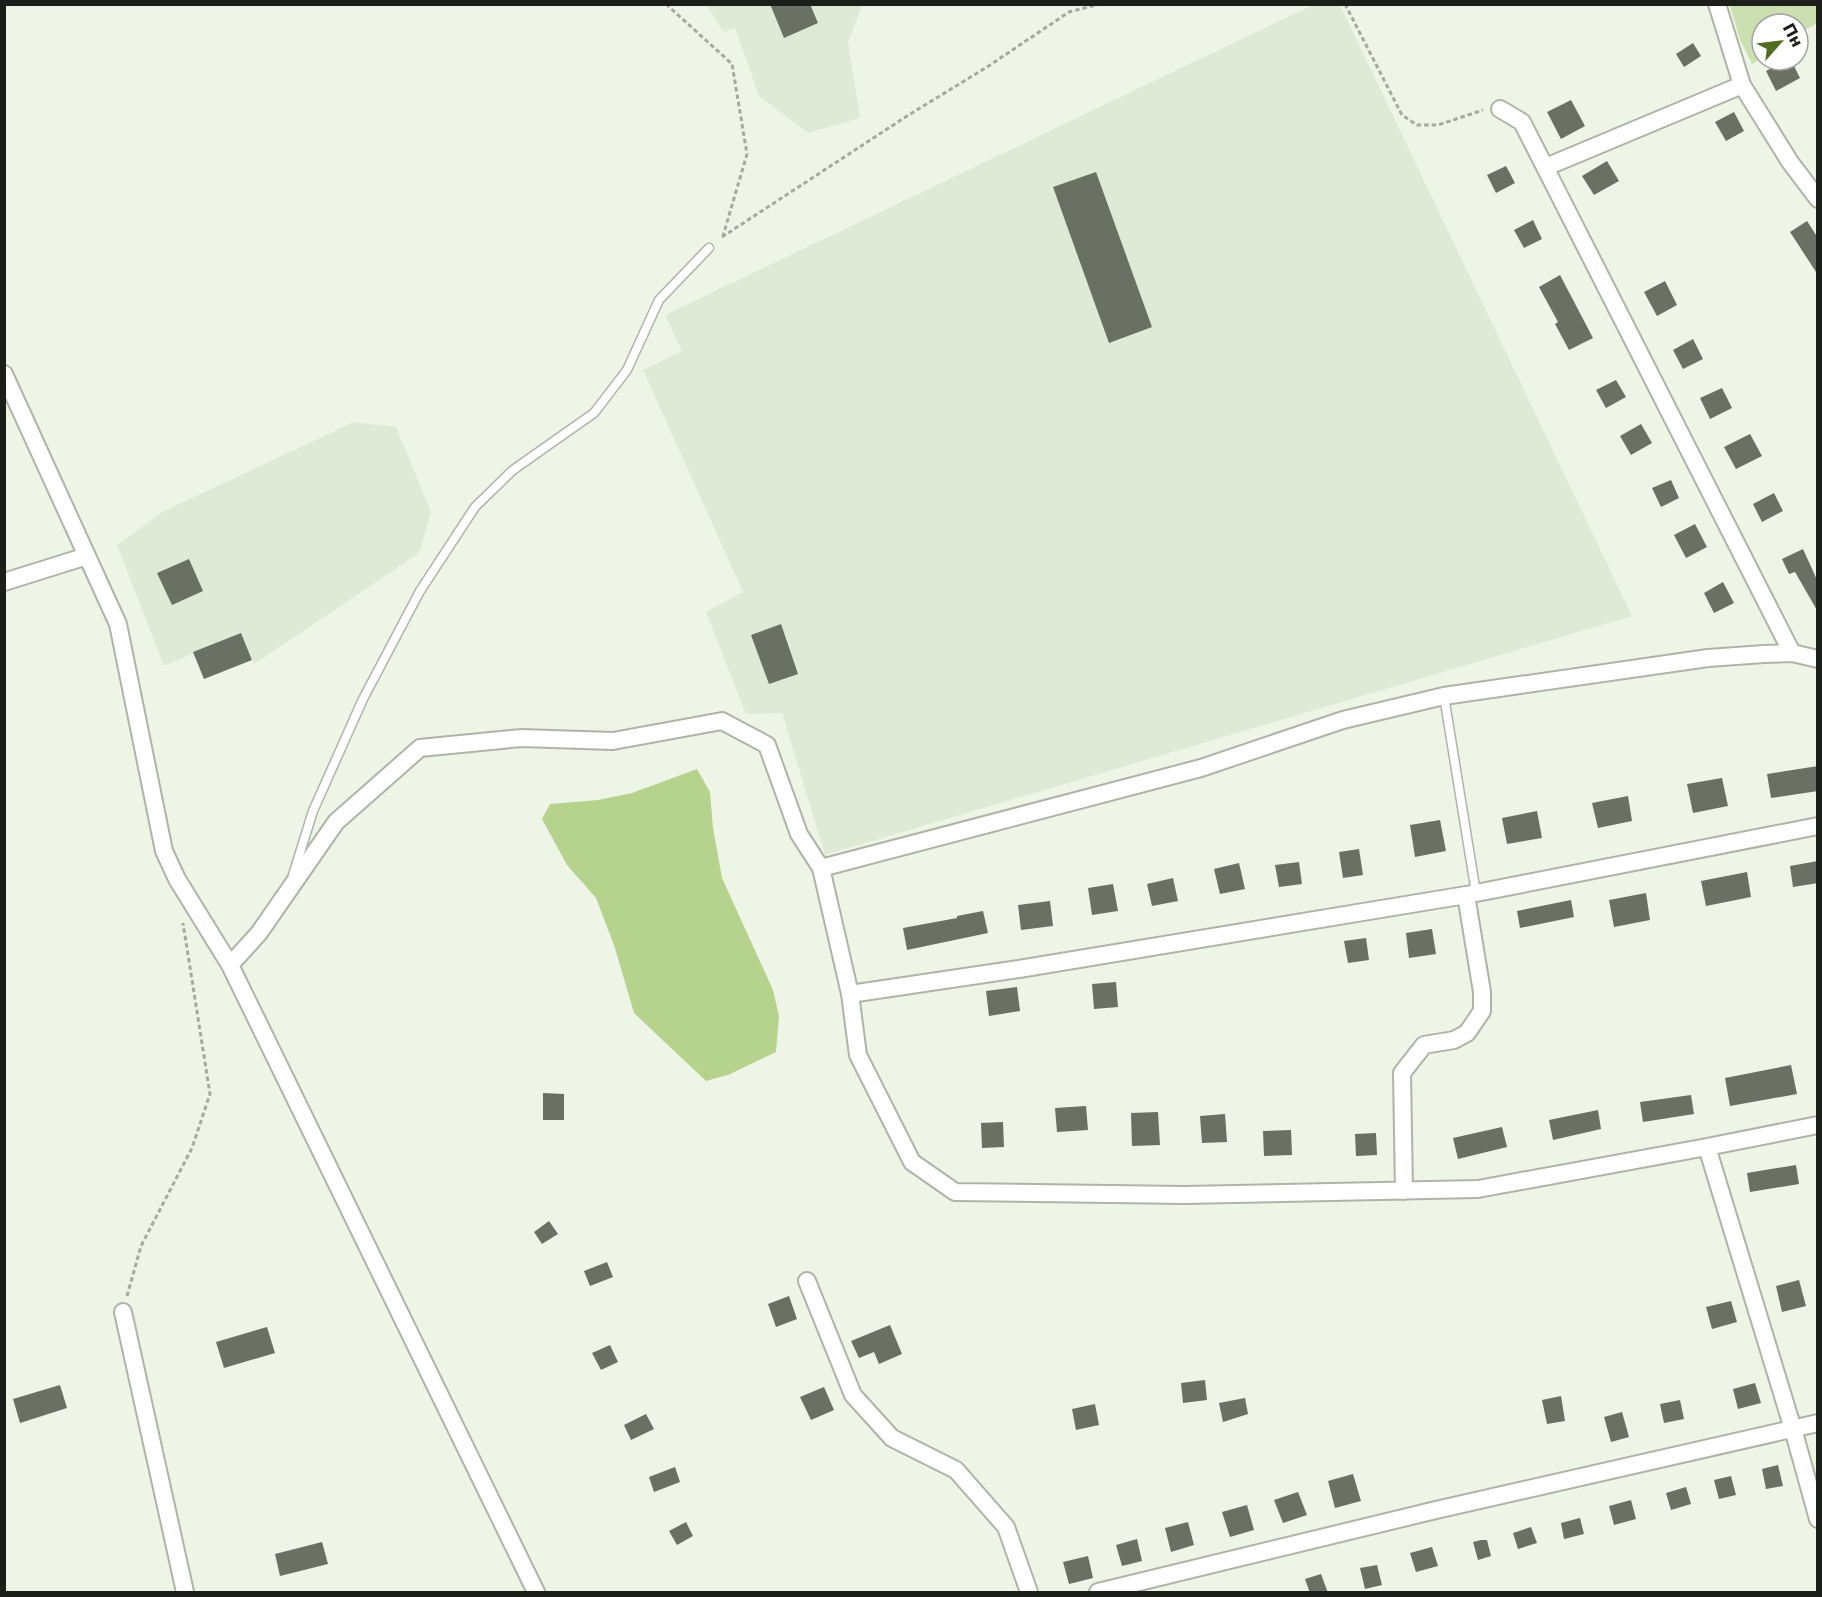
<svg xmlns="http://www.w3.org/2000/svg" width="1822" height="1597" viewBox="0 0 1822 1597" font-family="'DejaVu Sans',sans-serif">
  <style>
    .built { fill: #e0e9d5 }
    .green { fill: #cbdfb1 }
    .water { fill: #b6d38e }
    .building { fill: #6a7064 }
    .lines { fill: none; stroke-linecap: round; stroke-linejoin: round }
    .service-casing { stroke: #aeb4a7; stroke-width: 11 }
    .minor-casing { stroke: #aeb4a7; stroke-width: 20 }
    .path { stroke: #a5aa9f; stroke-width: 3; stroke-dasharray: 4.5 3; stroke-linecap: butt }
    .service { stroke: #fff; stroke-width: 8 }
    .minor { stroke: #fff; stroke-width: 16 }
  </style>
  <rect width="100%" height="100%" fill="#eef5e7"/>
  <!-- built -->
  <path class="built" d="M706 5H862L848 42 860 118 808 133 759 96 735 28 724 32Z
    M1313 5H1340L1632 616 825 855 782 713 746 714 706 612 743 592 643 370 682 351 665 315Z
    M354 422 396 427 431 512 419 553 254 664 241 633 164 666 117 545 164 511Z"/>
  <!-- green -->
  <path class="green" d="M1730 5H1817V23L1798 35V24H1762V58L1752 64 1740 40Z"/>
  <!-- water -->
  <path class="water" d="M697 769 710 792 713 828 722 878 773 990 779 1016 776 1052 728 1075 706 1081 634 1013 614 945 596 898 567 865 542 819 550 804 598 800 632 793Z"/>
  <!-- building -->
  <path class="building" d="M770 4H810L818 23 784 38Z
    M1693 43 1701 56 1684 67 1676 54Z
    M1786 60H1791L1800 78 1776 91 1766 71Z
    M1571 100 1585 126 1561 139 1547 112Z
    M1734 112 1744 131 1726 141 1715 122Z
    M1607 161 1619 181 1594 195 1582 176Z
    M1506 166 1515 183 1496 193 1487 175Z
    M1096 172 1152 327 1109 343 1053 187Z
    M1533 220 1542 239 1524 248 1514 230Z
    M1807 221 1818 238V275L1790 232Z
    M1560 275 1593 338 1569 350 1555 324 1558 322 1539 287Z
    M1665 281 1677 305 1657 316 1644 292Z
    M1693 339 1703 359 1683 369 1673 350Z
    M1616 380 1626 397 1606 408 1596 390Z
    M1722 388 1732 408 1710 419 1700 398Z
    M1641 424 1652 443 1631 455 1620 436Z
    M1750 434 1762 456 1736 469 1724 447Z
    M1671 480 1679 498 1661 507 1652 488Z
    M1774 493 1783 511 1762 522 1753 504Z
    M1695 524 1707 547 1686 558 1674 535Z
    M1803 549 1818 582V612L1795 572 1789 574 1782 559Z
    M189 559 203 591 172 605 157 573Z
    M1723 582 1734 603 1714 613 1704 593Z
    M781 624 798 674 769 684 751 635Z
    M241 633 252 660 204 679 193 652Z
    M1818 766V791L1771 798 1767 774Z
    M1722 778 1728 806 1693 813 1687 784Z
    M1628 796 1632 821 1598 828 1592 803Z
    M1537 811 1542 838 1507 844 1502 818Z
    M1440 820 1446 851 1415 857 1410 825Z
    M1359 849 1363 875 1343 878 1339 852Z
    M1818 861V883L1793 887 1790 866Z
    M1299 862 1302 884 1279 887 1275 865Z
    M1239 863 1245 889 1220 894 1214 869Z
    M1747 872 1751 897 1706 906 1701 881Z
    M1173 878 1178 901 1152 906 1147 884Z
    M1113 884 1118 911 1092 915 1088 888Z
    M1646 893 1650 920 1614 927 1609 900Z
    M1571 900 1574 917 1520 928 1517 911Z
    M1050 901 1053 926 1021 930 1018 905Z
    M983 911 988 933 907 950 903 928 957 918V916Z
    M1432 929 1436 954 1409 958 1406 933Z
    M1366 938 1369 960 1348 963 1344 941Z
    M1116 982 1118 1007 1094 1009 1092 984Z
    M1017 987 1020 1011 989 1016 986 991Z
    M1791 1065 1797 1094 1730 1106 1725 1078Z
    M543 1093 564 1094V1120H543Z
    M1691 1095 1694 1114 1643 1122 1640 1102Z
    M1086 1106 1088 1130 1057 1132 1055 1108Z
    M1598 1110 1601 1129 1553 1140 1549 1120Z
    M1158 1112 1160 1145 1132 1146 1131 1113Z
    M1225 1114 1227 1142 1202 1143 1200 1116Z
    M1003 1122 1004 1147 982 1148 981 1123Z
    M1502 1127 1507 1147 1458 1159 1453 1138Z
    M1291 1130 1292 1155 1264 1156 1263 1131Z
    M1376 1133 1377 1155 1356 1156 1355 1134Z
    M1796 1165 1799 1184 1750 1192 1747 1173Z
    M549 1221 558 1234 542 1244 534 1232Z
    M607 1262 613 1277 590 1286 584 1271Z
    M1799 1280 1806 1306 1782 1312 1776 1286Z
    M789 1296 797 1319 776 1327 768 1304Z
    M1731 1301 1737 1322 1712 1329 1706 1307Z
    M890 1325 902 1354 879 1364 874 1352 859 1358 851 1341Z
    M267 1327 275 1353 224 1368 216 1342Z
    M610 1345 618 1362 601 1370 592 1353Z
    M1205 1380 1207 1400 1183 1403 1181 1383Z
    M1755 1383 1761 1403 1738 1409 1733 1389Z
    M60 1385 67 1408 20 1423 13 1399Z
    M824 1387 834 1410 811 1420 800 1397Z
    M1561 1396 1565 1421 1547 1424 1542 1400Z
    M1245 1398 1248 1414 1223 1422 1219 1403Z
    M1680 1400 1684 1419 1664 1423 1660 1404Z
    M1095 1404 1099 1425 1076 1430 1072 1409Z
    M1622 1412 1629 1437 1611 1442 1604 1417Z
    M646 1414 654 1429 631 1440 624 1425Z
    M1778 1465 1783 1486 1766 1489 1762 1469Z
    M675 1467 680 1482 654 1492 649 1477Z
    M1353 1474 1361 1501 1335 1508 1328 1481Z
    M1731 1476 1736 1495 1719 1499 1714 1480Z
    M1686 1487 1691 1504 1671 1510 1666 1493Z
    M1298 1492 1307 1515 1283 1523 1274 1500Z
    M1631 1500 1636 1519 1614 1525 1609 1506Z
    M1247 1505 1254 1530 1230 1537 1222 1512Z
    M1580 1518 1584 1534 1564 1539 1561 1523Z
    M686 1522 693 1536 677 1545 669 1531Z
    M1188 1522 1194 1545 1171 1552 1165 1528Z
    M1531 1527 1537 1543 1518 1549 1513 1533Z
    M1137 1539 1142 1561 1122 1566 1116 1545Z
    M1481 1540H1487L1491 1556 1478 1560 1473 1542Z
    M322 1542 328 1564 280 1576 275 1554Z
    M1432 1547 1438 1566 1416 1572 1410 1553Z
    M1088 1556 1093 1578 1069 1584 1063 1562Z
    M1377 1565 1382 1585 1365 1589 1360 1568Z
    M1321 1574 1328 1593H1310L1305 1579Z"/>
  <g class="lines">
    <!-- service casing -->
    <g class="service-casing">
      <path id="service" d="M1444 696 1476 893
        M293 875 313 811 363 699 420 591 475 507 513 470 594 413 627 370 659 300 709 248"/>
    </g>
    <!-- minor casing -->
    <g class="minor-casing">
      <path id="minor" d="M1717 4 1742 85 1790 162 1818 199
        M1500 109 1522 122 1792 653
        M1546 167 1742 85
        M4 374 118 624 164 851 177 879 230 965
        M4 582 87 556
        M821 868 850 994
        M1818 1125 1707 1147 1793 1429 1818 1519
        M1707 1147 1478 1189 1185 1195 955 1192 912 1162 858 1055 850 994 1019 969 1466 895 1818 826
        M1404 1191 1402 1073 1424 1045 1454 1040 1467 1033 1482 1011V992L1466 895
        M807 1281 853 1395 892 1438 956 1470 1006 1527 1029 1592
        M123 1312 185 1592
        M536 1592 230 965 259 933 336 822 420 748 521 738 613 741 722 721 767 745 799 834 821 868 1201 768 1343 720 1444 696 1708 658 1764 654 1792 653 1818 659
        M1098 1592 1436 1510 1818 1423"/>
    </g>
    <!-- path -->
    <path class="path" d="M666 4 732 64 747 154 723 236
      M1345 4 1402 115 1417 125H1438L1483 110
      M722 237 907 116 987 67 1069 12 1100 4
      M127 1296 141 1246 192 1148 210 1094 183 923"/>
    <!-- service -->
    <use href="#service" class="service"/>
    <!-- minor -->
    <use href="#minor" class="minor"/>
  </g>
  <!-- border -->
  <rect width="1822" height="1597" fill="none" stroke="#1c1e19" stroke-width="12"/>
  <!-- north arrow -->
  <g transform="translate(1780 42) rotate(62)"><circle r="28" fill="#ffffff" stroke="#a4a5a3" stroke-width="1.5"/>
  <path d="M0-4.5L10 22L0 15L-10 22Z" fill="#516c1f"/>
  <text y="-9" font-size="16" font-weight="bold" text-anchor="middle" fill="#1c1e19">Пн</text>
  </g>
</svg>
